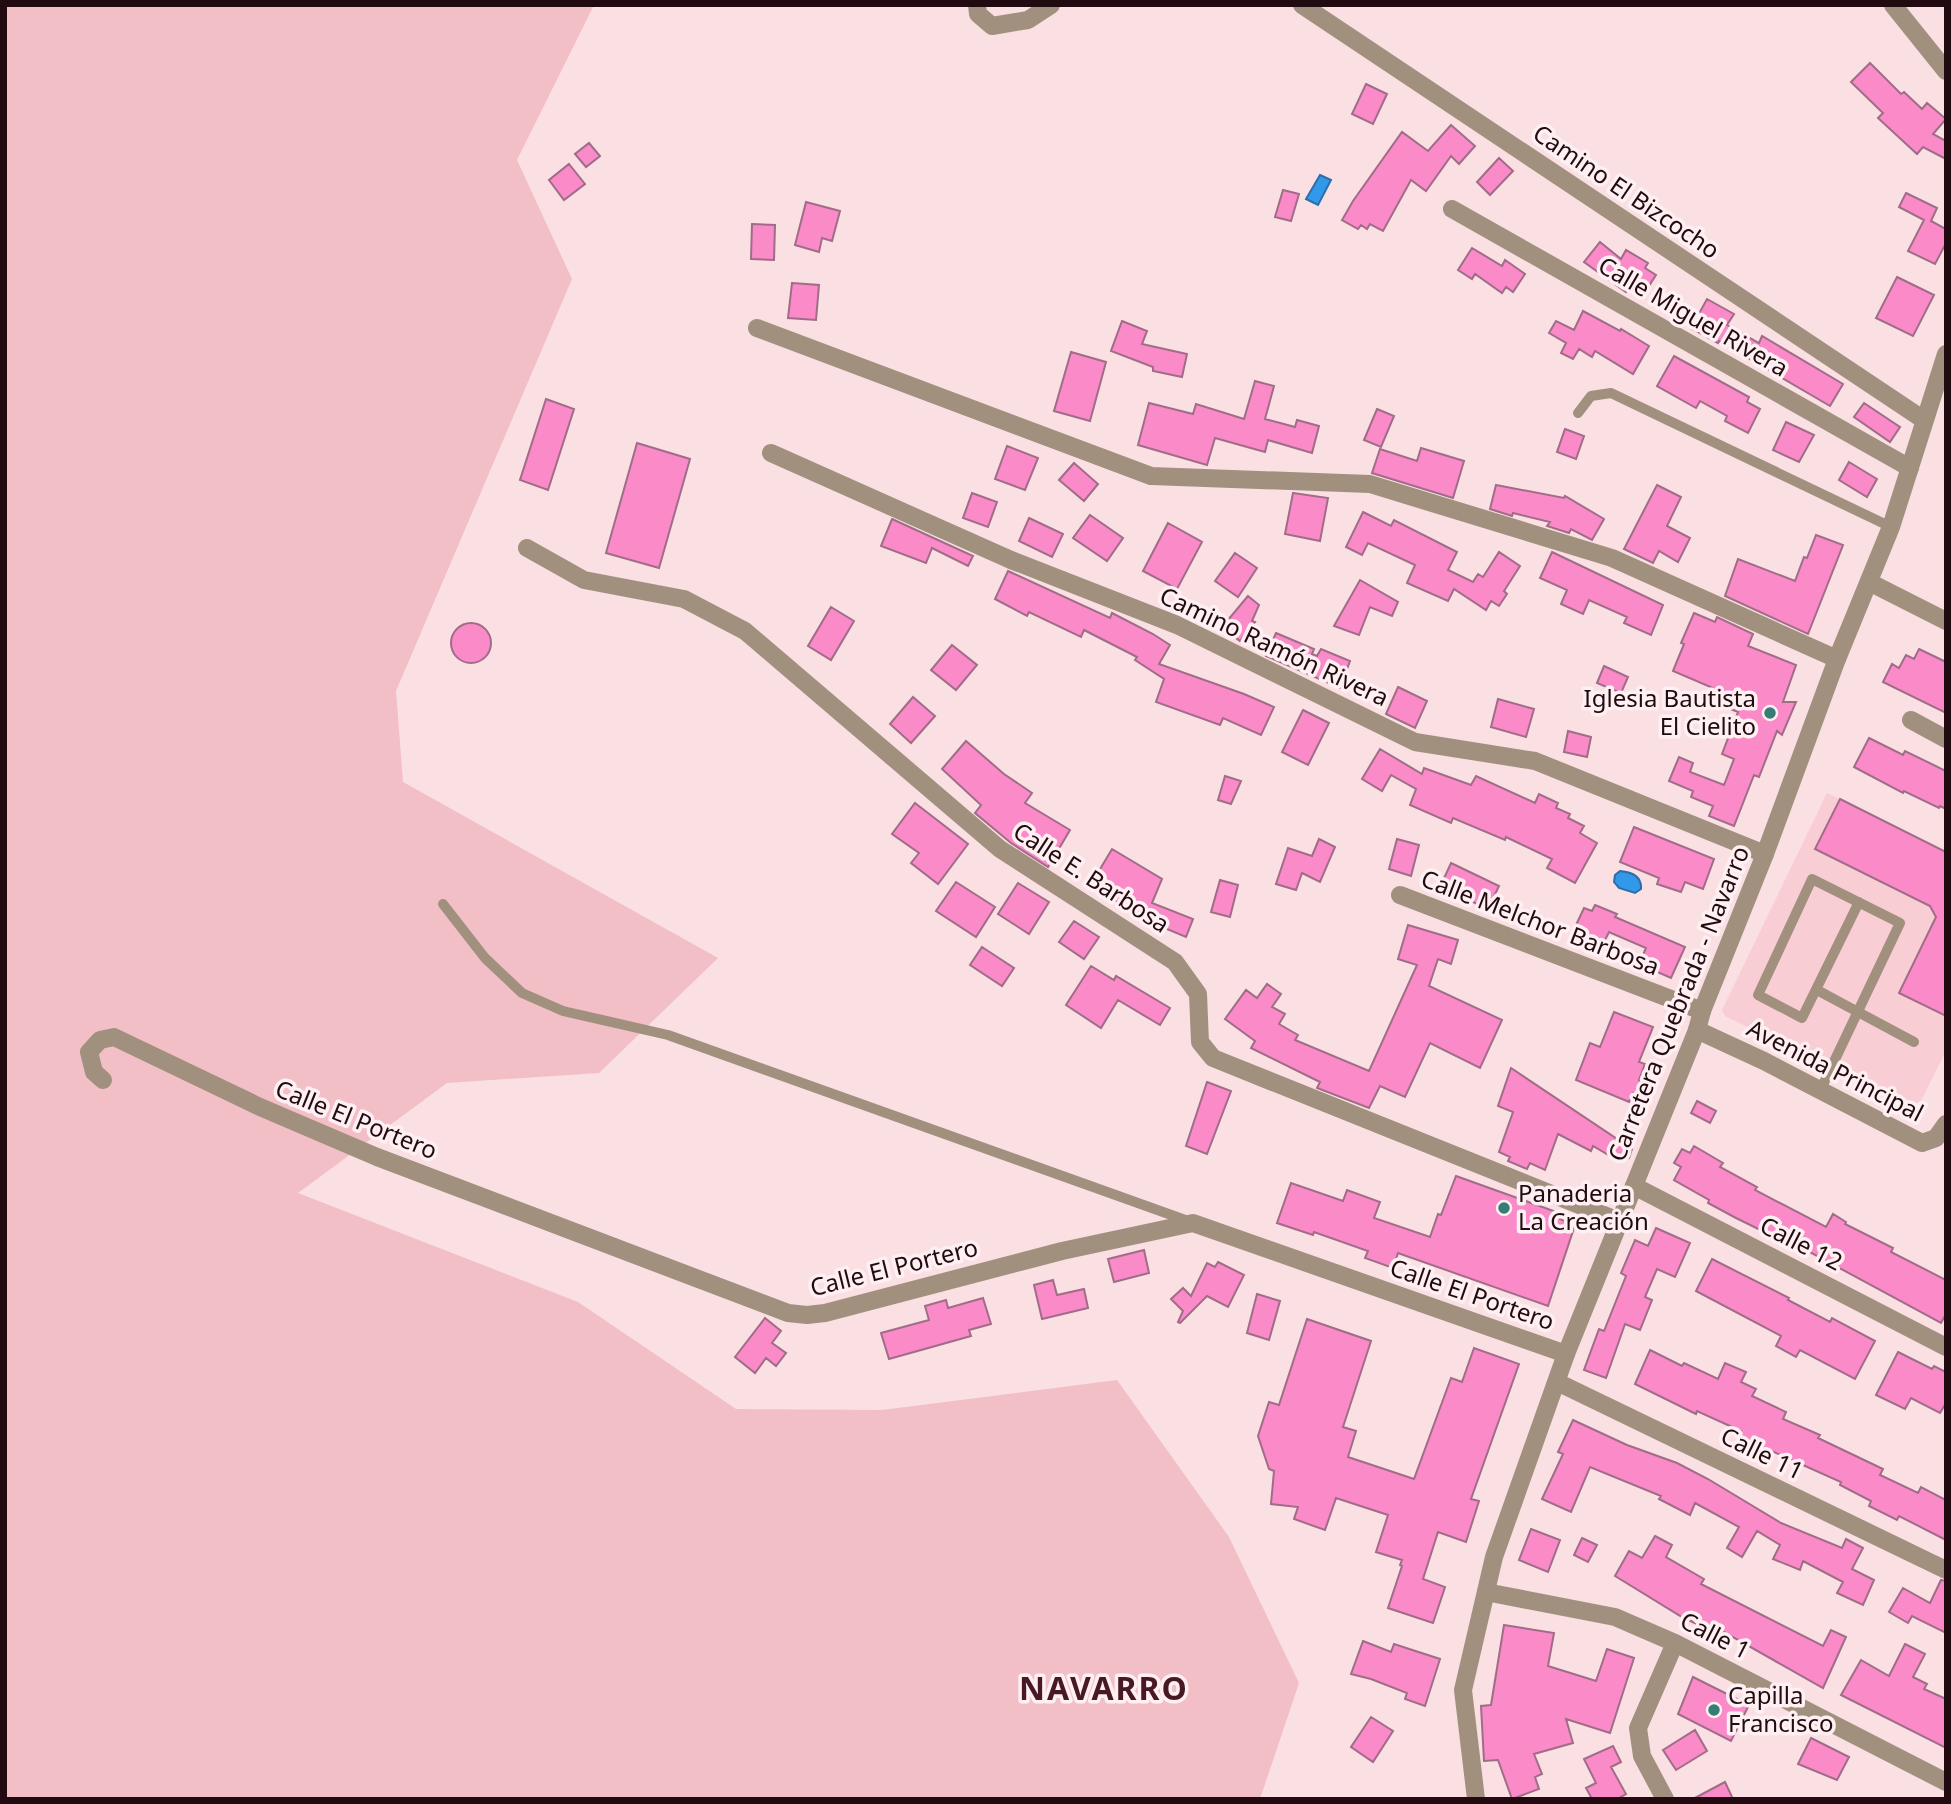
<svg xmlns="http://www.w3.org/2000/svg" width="1951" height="1804" viewBox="0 0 1951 1804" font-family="'Noto Sans',sans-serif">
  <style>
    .built { fill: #f9cdd4 }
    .green { fill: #f2bfc7 }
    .water { fill: #3198ea; stroke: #2c6ea9; stroke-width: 2 }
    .building { fill: #fb8bc8; stroke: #a06c87; stroke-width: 2 }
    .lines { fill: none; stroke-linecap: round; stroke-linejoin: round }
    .service { stroke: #a2907e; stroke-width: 10 }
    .minor { stroke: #a2907e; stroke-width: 18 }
    .tertiary { stroke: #a2907e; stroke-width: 18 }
    .poi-dot { fill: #367d76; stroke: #fef0f2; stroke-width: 2.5 }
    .labels { text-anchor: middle; stroke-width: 7; stroke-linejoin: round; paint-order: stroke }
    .street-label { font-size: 24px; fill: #210b10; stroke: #fef0f2 }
    .poi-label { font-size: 24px; fill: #210b10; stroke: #fef0f2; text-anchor: start }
    .district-label { font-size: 32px; font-weight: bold; letter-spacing: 2px; fill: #491825; stroke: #fef0f2 }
  </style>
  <rect width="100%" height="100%" fill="#fadfe3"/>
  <!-- built -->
  <path class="built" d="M1827 793 1946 850V1051L1921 1101 1913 1104 1903 1103 1725 1016 1722 1010Z"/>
  <!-- green -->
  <path class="green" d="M5 5H594L517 160 572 279 396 691 403 782 718 958 599 1073 447 1083 298 1193 578 1302 736 1409 882 1410 1117 1380 1229 1537 1299 1683 1260 1799H5Z"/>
  <!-- water -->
  <path class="water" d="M1320 175 1331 180 1318 205 1306 199Z
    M1620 871C1631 872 1642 876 1641 889L1635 893 1619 888 1614 882 1615 875Z"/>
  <!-- building -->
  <path class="building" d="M1870 63 1901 94 1904 92 1922 109 1927 103 1946 119 1933 134 1946 141V159L1923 147 1917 154 1878 118 1883 113 1851 82Z
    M1366 84 1387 94 1373 124 1352 114Z
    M1451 125 1475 146 1459 164 1451 156 1426 191 1411 180 1383 231 1370 224 1367 229 1361 225 1358 229 1342 220 1353 201 1402 132 1428 151Z
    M589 143 600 156 586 167 575 154Z
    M1499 158 1513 171 1490 195 1477 182Z
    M569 164 585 184 564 200 549 180Z
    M1283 190 1299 194 1291 221 1275 217Z
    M1906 193 1937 208 1931 221 1946 229V243L1935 264 1908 251 1924 220 1899 207Z
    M806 202 840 211 832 241 822 238 819 252 795 245Z
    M752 224 775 225 774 260 751 259Z
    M1600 242 1621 259 1626 250 1648 263 1645 268 1656 275 1643 295 1630 286 1626 292 1584 262Z
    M1472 248 1502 266 1505 260 1525 274 1513 292 1506 287 1502 293 1475 274 1472 279 1458 270Z
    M1897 277 1934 295 1913 336 1876 318Z
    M792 283 819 285 816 320 788 318Z
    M1707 299 1734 314 1727 325 1759 343 1762 336 1843 384 1830 406 1719 341 1718 343 1691 328Z
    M1583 311 1620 331 1621 329 1649 346 1633 374 1595 351 1592 357 1579 349 1573 359 1561 353 1566 343 1549 333 1556 321 1574 330Z
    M1122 321 1147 331 1142 344 1187 354 1182 377 1153 371V367L1111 351Z
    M1071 352 1106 362 1090 421 1054 411Z
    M1674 356 1749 397 1747 402 1760 409 1748 433 1725 421 1727 416 1700 401 1696 408 1657 386Z
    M1255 381 1274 386 1265 419 1295 427 1297 420 1319 426 1312 453 1268 440 1265 452 1215 438 1207 465 1138 445 1149 403 1193 414 1196 404 1244 419Z
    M546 399 574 409 548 490 520 480Z
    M1864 403 1900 427 1890 442 1854 417Z
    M1377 409 1394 416 1381 447 1364 440Z
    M1786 422 1814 435 1799 462 1773 450Z
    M1565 429 1584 436 1576 459 1557 452Z
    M637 443 690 459 659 568 606 553Z
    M1007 446 1038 458 1025 490 995 479Z
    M1421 448 1464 461 1453 498 1372 473 1380 449 1417 461Z
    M1849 462 1877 479 1867 497 1839 480Z
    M1074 463 1098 484 1084 501 1059 480Z
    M1496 485 1564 498 1565 496 1604 519 1592 540 1571 529 1569 533 1547 526 1550 522 1513 513 1512 516 1490 509Z
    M1657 485 1681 497 1667 526 1690 538 1678 562 1659 551 1653 563 1624 549Z
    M972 493 997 502 988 527 963 518Z
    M1293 493 1328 498 1320 541 1285 534Z
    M1363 512 1391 526 1394 520 1457 552 1448 570 1473 582 1478 574 1483 577 1499 552 1520 566 1504 591 1507 594 1499 606 1491 601 1486 610 1454 589 1448 601 1407 583 1415 565 1368 543 1362 555 1346 547Z
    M1090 515 1123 538 1107 561 1073 538Z
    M1029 518 1063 534 1052 557 1019 541Z
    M892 519 973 556 968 566 932 548 926 563 881 546Z
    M1168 523 1202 542 1177 589 1143 571Z
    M1816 535 1843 545 1808 634 1725 596 1738 559 1795 581 1804 557 1807 558Z
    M1552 552 1663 605 1651 635 1624 623 1627 617 1589 600 1583 614 1561 604 1567 590 1540 578Z
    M1235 553 1257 568 1238 597 1215 581Z
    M1008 571 1110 618 1112 613 1153 634 1170 645 1159 664 1244 694 1274 707 1261 735 1223 718 1220 725 1156 702 1164 679 1135 660 1137 657 1084 630 1081 637 1029 612 1027 616 995 599Z
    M1360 580 1398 602 1392 616 1370 607 1359 635 1334 626Z
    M1248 596 1259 605 1252 621 1255 622 1240 641 1222 627Z
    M831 607 854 621 831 660 808 646Z
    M1694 613 1715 622 1717 617 1753 634 1748 646 1796 665 1783 702H1796L1782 735 1777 731 1759 777 1754 775 1734 826 1709 816 1713 806 1691 797 1693 791 1669 781 1679 757 1693 763 1690 772 1724 785 1734 759 1722 754 1738 712 1708 700 1713 688 1673 671 1684 644 1681 643Z
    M451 643a20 20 0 1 1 40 0a20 20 0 1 1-40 0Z
    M1276 633 1314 649 1312 654 1317 656 1321 649 1350 661 1340 688 1266 656Z
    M952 645 977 665 956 690 931 670Z
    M1919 649 1946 662V713L1883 682 1892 664 1899 668 1906 655 1914 659Z
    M1604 666 1628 677 1621 693 1597 683Z
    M1398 687 1427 701 1415 728 1386 714Z
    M913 697 935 716 911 743 890 724Z
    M1498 699 1534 709 1526 737 1491 727Z
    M1303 710 1329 723 1308 765 1282 752Z
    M1568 731 1591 737 1587 757 1564 752Z
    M1869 738 1903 755 1905 751 1946 771V809L1940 806 1939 808 1904 791 1903 793 1854 767Z
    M966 741 1004 774 1032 793 1025 803 1070 830 1048 867 1011 843 975 813 981 805 942 769Z
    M1380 749 1422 774 1424 768 1471 785 1476 776 1535 803 1539 794 1558 803 1556 808 1570 814 1568 818 1584 826 1580 833 1597 843 1575 883 1547 868 1552 859 1506 837 1505 840 1453 818 1451 823 1410 805 1416 789 1391 775 1382 791 1362 779Z
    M1225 776 1241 781 1231 804 1218 800Z
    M1840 799 1946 852V1016L1899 993 1936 917 1930 906 1815 849Z
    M915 803 968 844 938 884 911 863 919 853 892 834Z
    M1634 827 1714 859 1703 889 1685 882 1681 892 1657 884 1659 878 1620 862Z
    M1319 839 1335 847 1320 882 1302 873 1296 890 1276 884 1288 848 1312 856Z
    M1397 839 1419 845 1411 876 1389 869Z
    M1112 849 1162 879 1152 903 1193 919 1186 937 1131 914 1133 911 1090 886Z
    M1451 863 1499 886 1488 909 1440 887Z
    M1220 880 1238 885 1230 917 1211 912Z
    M956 882 995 907 976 937 936 911Z
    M1018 883 1049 902 1029 934 998 914Z
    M1595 905 1617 914 1615 917 1685 947 1671 978 1639 964 1646 948 1609 932 1604 942 1583 933 1585 928 1576 925 1584 908 1592 911Z
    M1074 921 1099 937 1084 959 1059 942Z
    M1408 925 1458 940 1451 964 1438 959 1429 986 1502 1020 1480 1068 1430 1043 1405 1097 1380 1086 1369 1108 1317 1088 1320 1082 1251 1048 1255 1041 1225 1019 1246 990 1257 998 1267 984 1281 994 1272 1007 1285 1014 1279 1024 1298 1035 1295 1040 1369 1071 1417 965 1398 959Z
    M982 947 1014 968 1002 986 970 965Z
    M1091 966 1114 980 1116 976 1170 1008 1160 1025 1118 1000 1101 1028 1066 1005Z
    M1614 1012 1653 1027 1639 1062 1645 1064 1639 1080 1643 1082 1637 1095 1633 1093 1629 1102 1576 1080 1590 1043 1600 1047Z
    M1511 1068 1632 1149 1629 1158 1620 1162 1593 1146 1591 1151 1558 1134 1545 1170 1530 1163 1527 1169 1508 1161 1510 1157 1499 1152 1513 1112 1498 1106Z
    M1207 1082 1231 1091 1207 1154 1186 1146Z
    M1697 1101 1716 1111 1710 1123 1691 1113Z
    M1694 1146 1723 1163 1720 1167 1757 1187 1755 1190 1826 1227 1833 1214 1846 1222 1845 1224 1893 1248 1891 1252 1946 1280V1314L1941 1323 1808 1251 1807 1253 1736 1218 1708 1203 1709 1200 1674 1180 1681 1167 1674 1163 1682 1149 1690 1153Z
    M1456 1176 1562 1214 1560 1219 1575 1225 1548 1306 1398 1253 1393 1268 1365 1258 1368 1251 1314 1232 1313 1235 1277 1223 1291 1183 1343 1201 1347 1190 1380 1202 1374 1218 1430 1237 1438 1214 1441 1215Z
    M1656 1228 1690 1243 1675 1277 1657 1269 1645 1297 1652 1300 1640 1330 1625 1324 1606 1378 1584 1370 1599 1329 1604 1331 1626 1276 1621 1273 1635 1240 1648 1246Z
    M1144 1250 1149 1273 1114 1282 1108 1259Z
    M1712 1259 1789 1298 1788 1300 1830 1322 1832 1318 1875 1341 1855 1379 1800 1350 1796 1357 1776 1346 1781 1336 1696 1291Z
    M1218 1262 1244 1275 1228 1307 1207 1296 1180 1323 1178 1322 1183 1311 1171 1299 1183 1288 1191 1296 1207 1263 1215 1267Z
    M1053 1280 1057 1295 1084 1289 1088 1308 1042 1319 1034 1285Z
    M1257 1294 1280 1301 1269 1340 1247 1333Z
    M983 1298 991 1324 969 1330 971 1336 889 1359 881 1333 929 1320 925 1306 946 1300 948 1308Z
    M765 1318 781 1331 772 1343 786 1353 776 1366 766 1358 755 1373 735 1357Z
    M1307 1319 1371 1341 1343 1427 1356 1431 1348 1457 1414 1479 1451 1378 1462 1382 1474 1348 1519 1364 1471 1499 1479 1501 1466 1542 1438 1532 1423 1579 1445 1587 1433 1623 1388 1608 1402 1566 1400 1565 1402 1560 1376 1552 1388 1515 1336 1498 1325 1530 1294 1519 1298 1507 1271 1504 1274 1471 1269 1469 1258 1436 1269 1402 1279 1405Z
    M1650 1350 1682 1366 1684 1363 1718 1379 1725 1363 1746 1372 1741 1382 1756 1389 1752 1396 1786 1412 1783 1419 1820 1435 1818 1438 1883 1469 1880 1475 1918 1493 1921 1487 1946 1500V1540L1899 1516 1897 1520 1869 1506 1871 1501 1840 1485 1841 1482 1738 1436 1741 1431 1697 1411 1696 1414 1635 1384Z
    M1898 1352 1932 1369 1934 1366 1946 1372V1403L1940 1413 1911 1398 1905 1409 1876 1395Z
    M1573 1420 1627 1445 1677 1463 1708 1479 1781 1523 1842 1548 1846 1539 1863 1548 1852 1569 1874 1580 1863 1605 1837 1593 1843 1582 1803 1561 1800 1570 1773 1559 1780 1545 1757 1531 1742 1557 1727 1548 1739 1527 1695 1503 1690 1515 1659 1499 1661 1496 1590 1467 1571 1512 1542 1499 1563 1454 1558 1452Z
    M1531 1529 1560 1540 1548 1572 1519 1560Z
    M1655 1536 1672 1545 1666 1557 1704 1579 1701 1584 1823 1646 1831 1630 1846 1637 1823 1688 1722 1631 1720 1635 1682 1617 1615 1576 1629 1551 1642 1558Z
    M1582 1538 1597 1545 1588 1562 1574 1555Z
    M1941 1580 1946 1581V1633L1912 1616 1908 1623 1889 1612 1903 1588 1930 1603Z
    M1504 1625 1554 1633 1548 1666 1596 1681 1607 1649 1634 1658 1610 1733 1566 1719 1573 1743 1534 1754 1542 1774 1535 1777 1539 1789 1512 1799 1498 1760 1484 1761 1481 1706 1491 1705Z
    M1363 1641 1391 1652 1394 1644 1440 1659 1425 1706 1405 1699 1407 1693 1371 1679 1351 1674Z
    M1905 1644 1925 1654 1913 1677 1927 1684 1924 1689 1946 1699V1748L1841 1695 1861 1660 1889 1676Z
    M1693 1677 1749 1705 1731 1741 1678 1714Z
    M1371 1717 1393 1731 1373 1762 1351 1747Z
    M1695 1730 1707 1751 1676 1770 1663 1750Z
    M1811 1738 1849 1757 1837 1780 1798 1764Z
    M1613 1746 1621 1762 1611 1767 1626 1794 1617 1799H1592L1586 1788 1596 1783 1584 1759Z
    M1725 1782 1733 1799H1693Z"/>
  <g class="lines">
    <!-- service -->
    <path class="service" d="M1578 413 1591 396 1611 393 1891 527
      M443 904 485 958 522 993 563 1011 668 1035 1191 1222
      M1817 990 1914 1042
      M1820 1091 1900 923 1812 879 1758 995 1802 1018 1859 902"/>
    <!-- minor -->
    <path class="minor" d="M977 5 978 14 992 26 1028 20 1051 5
      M1302 5 1924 420
      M1893 5 1946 71
      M1452 209 1910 468
      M757 328 1151 476 1370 484 1612 558 1837 659
      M771 453 1011 560 1177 625 1415 742 1535 761 1765 854
      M527 548 584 580 684 599 745 631 1000 849 1175 962 1198 994 1200 1042 1213 1058 1619 1221
      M1869 582 1946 621
      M1911 720 1946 739
      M1400 895 1702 1011
      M1697 1030 1764 1061 1922 1143 1936 1138 1946 1124
      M103 1080 94 1072 89 1052 100 1040 114 1037 260 1107 377 1157 788 1313 807 1315 825 1313 1062 1251 1193 1223 1566 1354
      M1634 1186 1946 1347
      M1557 1382 1946 1570
      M1486 1592 1615 1617 1675 1643 1946 1782
      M1665 1799 1642 1756 1638 1728 1675 1643"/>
    <!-- tertiary -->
    <path class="tertiary" d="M1476 1799 1463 1690 1494 1557 1566 1354 1697 1030 1702 1011 1765 854 1837 659 1891 527 1946 354"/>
  </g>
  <!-- markers -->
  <g class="poi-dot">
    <circle cx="1770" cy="713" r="7"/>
    <circle cx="1504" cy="1208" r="7"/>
    <circle cx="1714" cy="1710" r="7"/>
  </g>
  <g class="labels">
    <!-- street labels -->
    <g class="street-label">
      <text transform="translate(1626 192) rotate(34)" y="8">Camino El Bizcocho</text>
      <text transform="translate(1693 317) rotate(30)" y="8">Calle Miguel Rivera</text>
      <text transform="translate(1274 647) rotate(25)" y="8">Camino Ramón Rivera</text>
      <text transform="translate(1091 878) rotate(33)" y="8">Calle E. Barbosa</text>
      <text transform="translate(1540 923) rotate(21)" y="8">Calle Melchor Barbosa</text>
      <text transform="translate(1679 1004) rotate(-68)" y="8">Carretera Quebrada - Navarro</text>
      <text transform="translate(1835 1071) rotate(27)" y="8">Avenida Principal</text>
      <text transform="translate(356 1120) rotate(22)" y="8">Calle El Portero</text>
      <text transform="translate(1801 1244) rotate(27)" y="8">Calle 12</text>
      <text transform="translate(894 1268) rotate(-14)" y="8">Calle El Portero</text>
      <text transform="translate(1472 1295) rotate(19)" y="8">Calle El Portero</text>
      <text transform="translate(1762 1454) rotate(26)" y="8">Calle 11</text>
      <text transform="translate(1715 1636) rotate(27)" y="8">Calle 1</text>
    </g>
    <!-- poi labels -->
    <g class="poi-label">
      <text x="1756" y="707" text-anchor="end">Iglesia Bautista<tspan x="1756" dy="28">El Cielito</tspan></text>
      <text x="1518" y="1202">Panaderia<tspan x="1518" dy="28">La Creación</tspan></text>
      <text x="1728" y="1704">Capilla<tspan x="1728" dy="28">Francisco</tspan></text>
    </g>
    <!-- district labels -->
    <g class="district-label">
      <text x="1104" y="1700">NAVARRO</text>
    </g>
  </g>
  <!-- border -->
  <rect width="1951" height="1804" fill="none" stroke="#210b10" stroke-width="14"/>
</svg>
